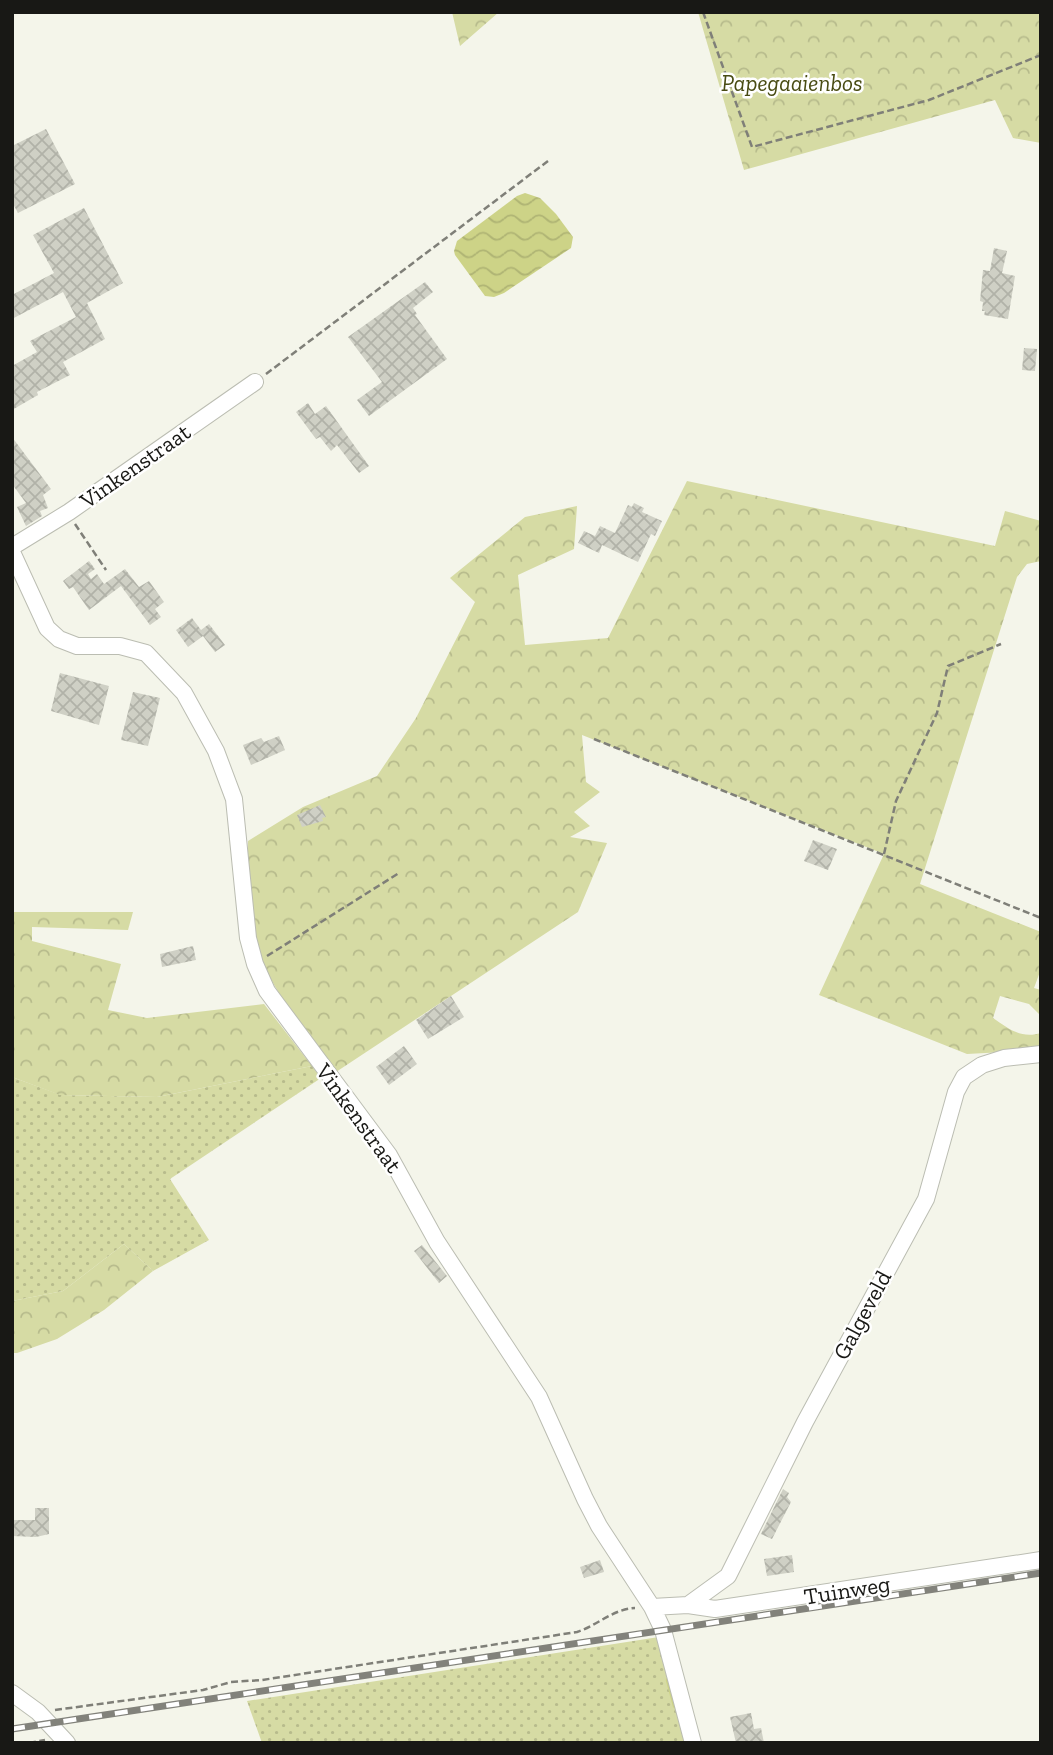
<svg xmlns="http://www.w3.org/2000/svg" width="1053" height="1755" viewBox="0 0 1053 1755" font-family="'Zilla Slab',serif">
  <style>
    .grass { fill: url(#grass-dots) }
    .forest { fill: url(#forest-crowns) }
    .water { fill: url(#water-waves) }
    .lines { fill: none; stroke-linecap: round; stroke-linejoin: round }
    .stream { stroke: #cdd387; stroke-width: 4.5 }
    .building { fill: url(#building-cross-hatch) }
    .minor-casing { stroke: #bbbdb2; stroke-width: 18 }
    .path { stroke: #7f7f78; stroke-width: 2.5; stroke-dasharray: 7 3.5; stroke-linecap: butt }
    .minor { stroke: #fff; stroke-width: 16 }
    .rail-casing { stroke: #82827b; stroke-width: 7 }
    .rail { stroke: #fff; stroke-width: 4.5; stroke-dasharray: 13; stroke-linecap: butt }
    .labels { text-anchor: middle; stroke-width: 5; stroke-linejoin: round; paint-order: stroke }
    .park-label { font-size: 23px; font-style: italic; fill: #494c14; stroke: #fff }
    .street-label { font-size: 23px; fill: #181815; stroke: #fff }
  </style>
  <defs>
    <pattern id="grass-dots" width="8" height="8" patternUnits="userSpaceOnUse" patternTransform="scale(1.75)"><rect width="8" height="8" fill="#d6dba4"/><path d="M2 2h.1M6 6h.1" fill="none" stroke="#b7bb8c" stroke-width="1.8" stroke-linecap="round"/></pattern>
    <pattern id="forest-crowns" width="20" height="18" patternUnits="userSpaceOnUse" patternTransform="scale(1.75)"><rect width="20" height="18" fill="#d6dba4"/><path d="M2 6a3 3 0 1 1 6 0M12 15a3 3 0 1 1 6 0" fill="none" stroke="#b7bb8c"/></pattern>
    <pattern id="water-waves" width="16" height="10" patternUnits="userSpaceOnUse" patternTransform="scale(1.75)"><rect width="16" height="10" fill="#cdd387"/><path d="M0 5q4-4 8 0t8 0" fill="none" stroke="#afb474"/></pattern>
    <pattern id="building-cross-hatch" width="8" height="8" patternUnits="userSpaceOnUse" patternTransform="scale(1.75)"><rect width="8" height="8" fill="#cfd0c5"/><path d="M0 0l8 8M0 8l8-8" fill="none" stroke="#b1b2a8"/></pattern>
  </defs>
  <rect width="100%" height="100%" fill="#f4f5ea"/>
  <!-- grass -->
  <path class="grass" d="M312 1066 321 1078 170 1179 209 1240 153 1271 124 1244 63 1291 12 1301V1077L61 1095 157 1097Z
    M659 1637 686 1743H262L247 1701Z"/>
  <!-- forest -->
  <path class="forest" d="M452 12H499L460 46Z
    M698 12H1041V143L1013 138 995 100 744 170Z
    M687 481 995 546 1005 511 1041 521V561L1027 564 1017 577 920 884 1041 932V969L1034 988 1041 990V1016L1029 1004 1000 996 993 1018C1009 1029 1021 1039 1041 1033V1050L967 1054 819 995 884 854 582 735 586 782 600 792 574 812 590 826 570 837 607 843 578 912 336 1072C313 1040 271 991 260 954 248 918 248 879 248 841L303 807 377 776 416 718 475 602 450 578 525 517 577 506 574 549 518 575 525 645 608 638Z
    M12 912H133L128 930 32 927V941L121 964 108 1010 147 1018 264 1004 312 1066 157 1097 60 1095 12 1077Z
    M124 1244 153 1271 104 1310 57 1339 17 1353H12V1301L63 1291Z"/>
  <!-- water -->
  <path class="water" d="M525 193 540 198 556 214 573 237 571 248 504 293 494 297 485 296 455 255 454 251 457 241 517 196Z"/>
  <g class="lines">
    <!-- stream -->
    <path class="stream" d="M668 1680 675 1706"/>
  </g>
  <!-- building -->
  <path class="building" d="M46 129 75 184 18 213 12 202V146Z
    M84 208 123 283 87 303 105 339 63 362 70 375 37 392 38 395 12 410V366L37 352 30 341 76 317 63 292 12 319V295L54 273 33 235Z
    M994 248 1007 251 1002 273 1015 276 1008 319 984 315 985 311H982L983 302 980 301 983 270 990 271Z
    M425 282 433 292 413 308 417 314 415 315 447 359 369 416 357 400 382 382 348 337Z
    M1024 348 1037 349 1035 371 1022 370Z
    M308 403 315 414 326 406 369 466 359 473 337 445 331 451 320 437 316 439 296 412Z
    M12 437 51 489 43 495 48 508 40 511 42 516 26 526 17 507 26 503 12 484Z
    M634 503 644 508 642 512 662 521 655 536 651 534 638 562 602 545 599 553 578 543 584 531 595 536 600 526 615 533 628 505 632 507Z
    M89 561 95 569 88 574 91 579 97 574 104 584 125 569 139 587 149 581 164 602 155 609 161 617 150 625 121 586 89 610 73 587 69 589 63 581Z
    M192 618 201 630 209 624 225 645 215 652 203 636 188 647 176 630Z
    M60 673 109 686 99 725 51 711Z
    M133 692 160 698 148 746 121 740Z
    M279 736 285 750 251 765 243 745 261 738 264 742Z
    M320 805 326 817 322 818 323 821 302 827 297 815Z
    M813 840 837 849 828 870 804 861Z
    M193 946 196 960 162 967 160 954Z
    M451 996 464 1017 428 1039 416 1020Z
    M404 1046 417 1064 389 1085 376 1067Z
    M422 1245 447 1276 439 1283 414 1251Z
    M783 1489 789 1493 787 1497 791 1502 772 1539 761 1534Z
    M35 1508H49V1534L36 1537 12 1536V1520H35Z
    M792 1555 794 1572 767 1576 764 1559Z
    M600 1560 604 1572 584 1578 580 1567Z
    M751 1713 754 1729 761 1728 764 1743H736L730 1717Z"/>
  <g class="lines">
    <!-- minor casing -->
    <g class="minor-casing">
      <path id="minor" d="M12 547 69 512 255 382
        M12 552 47 628 59 639 77 646H120L146 653 184 693 216 751 234 799 248 938 255 964 267 991 389 1155 437 1242 539 1397 585 1499 599 1526 652 1607 663 1630 693 1743
        M688 1605 728 1576 805 1422 926 1199 956 1092 964 1077 982 1065 1004 1058 1041 1054
        M652 1607 688 1605 715 1609 1041 1560
        M12 1693 38 1712 67 1743"/>
    </g>
    <!-- path -->
    <path class="path" d="M703 12 752 147 929 100 1041 55
      M266 374 548 161
      M75 524 106 570
      M594 739 1041 918
      M884 854 896 801 937 713 948 666 1001 644
      M267 956 399 873
      M55 1710 203 1690 231 1682 262 1680 577 1632C598 1625 613 1609 635 1608
      M29 1743 45 1740"/>
    <!-- minor -->
    <use href="#minor" class="minor"/>
    <!-- rail casing -->
    <g class="rail-casing">
      <path id="rail" d="M12 1729 1041 1573"/>
    </g>
    <!-- rail -->
    <use href="#rail" class="rail"/>
  </g>
  <g class="labels">
    <!-- park labels -->
    <g class="park-label">
      <text x="792" y="91">Papegaaienbos</text>
    </g>
    <!-- street labels -->
    <g class="street-label">
      <text transform="translate(135 466) rotate(-35)" y="8">Vinkenstraat</text>
      <text transform="translate(359 1118) rotate(54)" y="8">Vinkenstraat</text>
      <text transform="translate(862 1315) rotate(-62)" y="8">Galgeveld</text>
      <text transform="translate(847 1590) rotate(-9)" y="8">Tuinweg</text>
    </g>
  </g>
  <!-- border -->
  <rect width="1053" height="1755" fill="none" stroke="#181815" stroke-width="28"/>
</svg>
